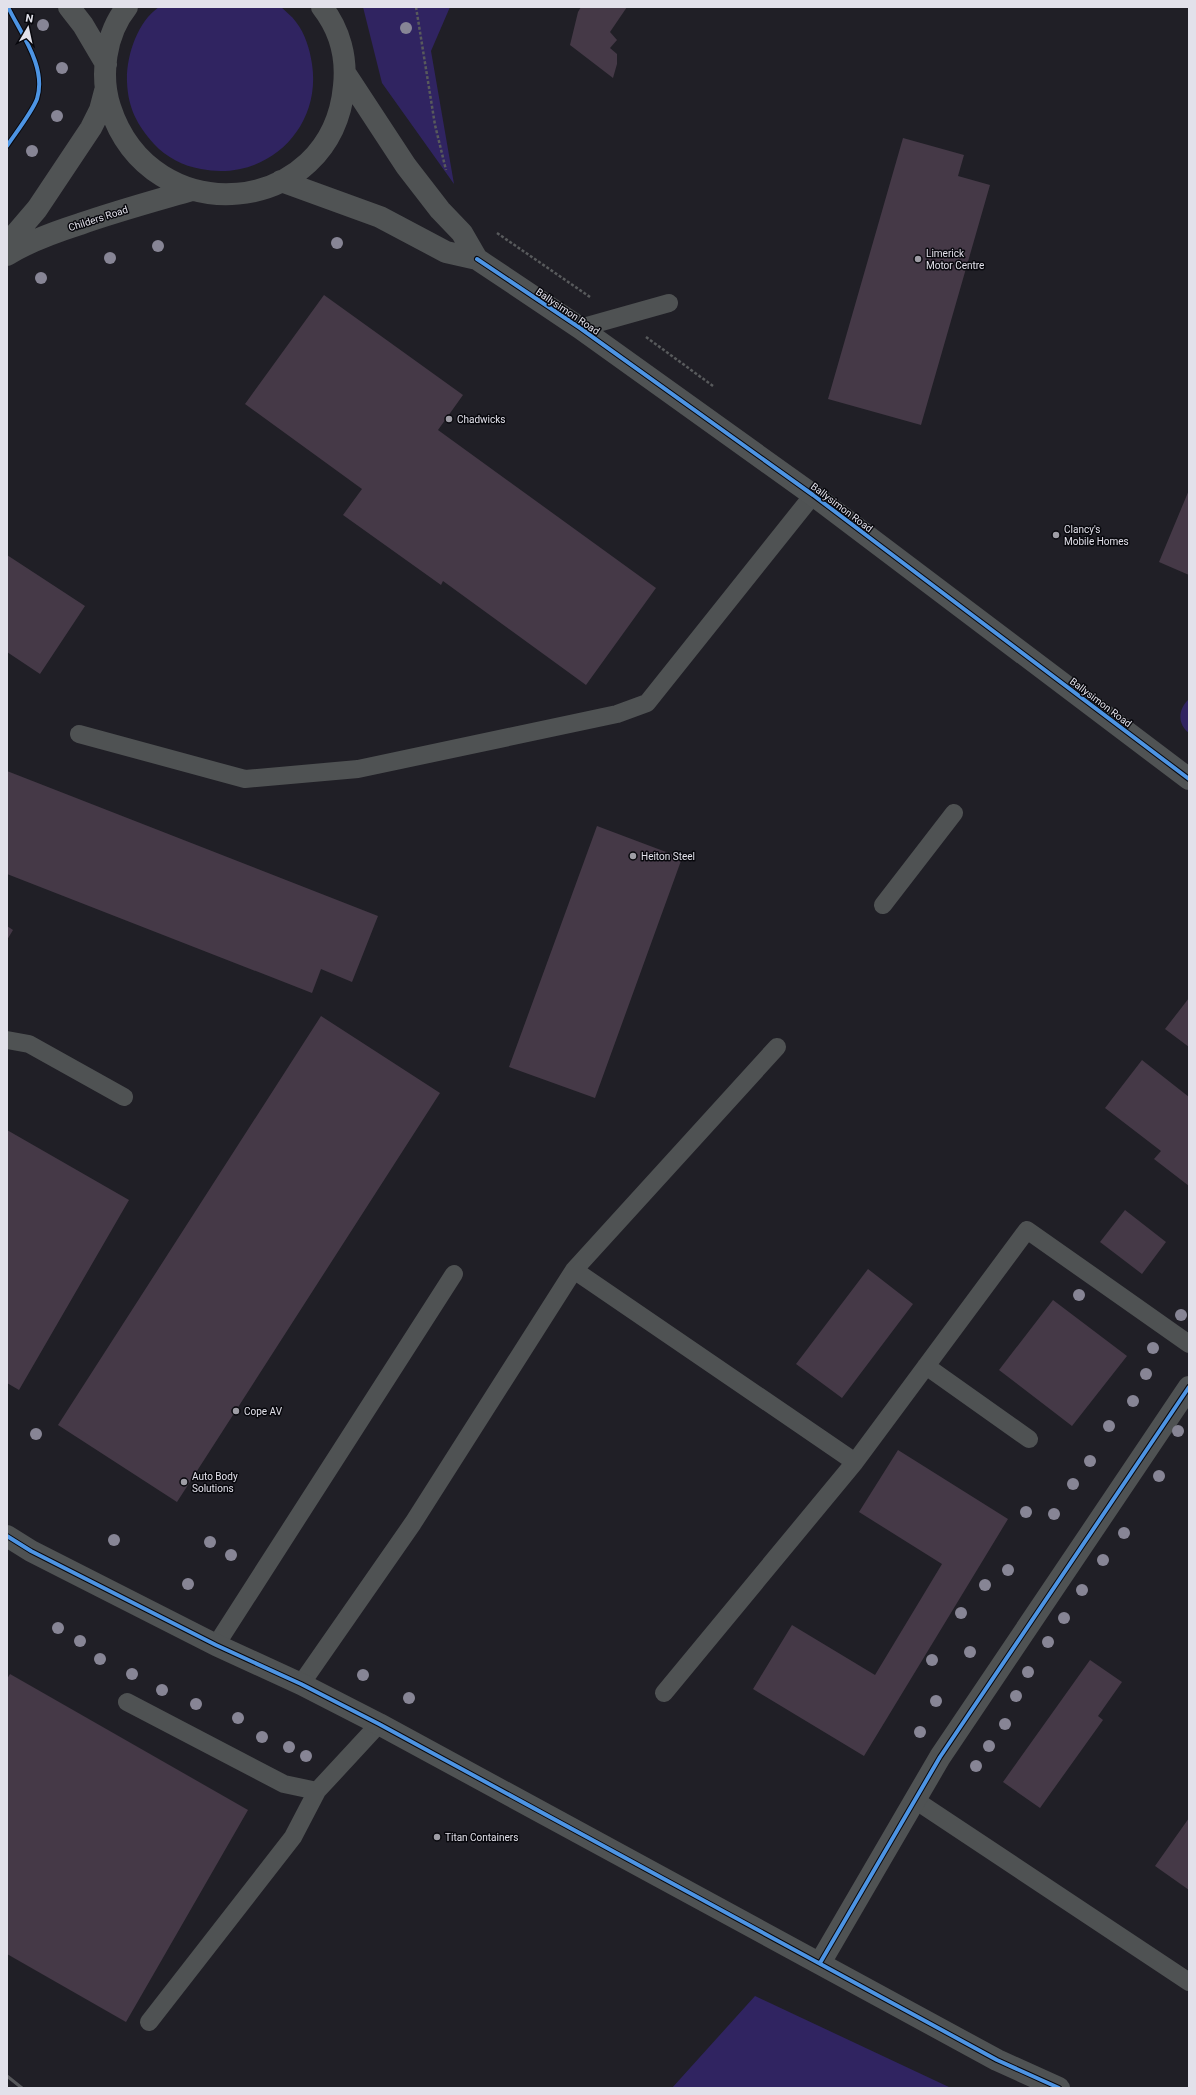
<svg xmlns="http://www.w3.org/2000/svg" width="1196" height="2095" viewBox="0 0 1196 2095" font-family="Roboto,sans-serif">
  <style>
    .green { fill: #302461 }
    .building { fill: #453947 }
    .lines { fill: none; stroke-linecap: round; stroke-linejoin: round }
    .path { stroke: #585a5c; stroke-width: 2.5; stroke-dasharray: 3 2; stroke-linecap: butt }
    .lane { stroke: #4f5253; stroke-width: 18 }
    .street { stroke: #4f5253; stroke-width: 22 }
    .secondary { stroke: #505354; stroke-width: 22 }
    .rail { stroke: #57585b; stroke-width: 3 }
    .cycleway-casing { stroke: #08080d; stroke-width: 6 }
    .cycleway { stroke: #4d94e3; stroke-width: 4 }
    .tree { fill: #878595 }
    .poi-dot { fill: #9e9da5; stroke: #08080d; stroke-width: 1.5 }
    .labels { text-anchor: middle; stroke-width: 3; stroke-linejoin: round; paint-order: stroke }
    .street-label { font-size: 10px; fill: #e2e1ea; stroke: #08080d }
    .poi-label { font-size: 10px; fill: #e2e1ea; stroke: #08080d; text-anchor: start }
  </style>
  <rect width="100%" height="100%" fill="#201f26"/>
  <!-- green -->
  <path class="green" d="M159 7H281C286 12 292 16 296 22 305 33 310 50 312 64 322 129 266 182 201 169 183 166 166 157 154 144 137 125 128 108 127 82 126 57 137 22 159 7Z
    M363 7H450L431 51 454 184 382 83Z
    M1189 699V733C1177 724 1178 709 1189 699Z
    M755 1996 951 2088H672Z"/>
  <!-- building -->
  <path class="building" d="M581 7H627L610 32 617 40 610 48 617 54V64L613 78 570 45 578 12Z
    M903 138 964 155 958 176 990 185 921 425 828 399Z
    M324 295 463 395 438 430 656 588 586 685 443 581 441 585 343 515 362 489 245 404Z
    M1189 490V575L1159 562Z
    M7 555 85 606 40 674 7 652Z
    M7 771 378 916 352 982 321 969 312 993 7 874Z
    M597 826 682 858 595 1098 509 1067Z
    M7 926 13 930 7 940Z
    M1189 998V1047L1165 1029Z
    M321 1016 440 1093 177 1502 58 1425Z
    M1142 1060 1189 1097V1186L1154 1159 1161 1151 1105 1108Z
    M7 1130 129 1200 19 1390 7 1383Z
    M1125 1210 1166 1242 1142 1274 1100 1242Z
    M868 1269 913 1304 842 1398 796 1364Z
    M1053 1300 1127 1356 1072 1426 999 1370Z
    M898 1450 1008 1519 864 1756 753 1689 792 1625 875 1675 942 1564 859 1512Z
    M1090 1660 1122 1682 1098 1716 1103 1720 1040 1808 1003 1782Z
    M10 1674 248 1810 126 2022 7 1954V1679Z
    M1189 1818V1890L1155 1866Z"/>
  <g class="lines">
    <!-- path -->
    <path class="path" d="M416 7 435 125 446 170
      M497 233 590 297
      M646 337 713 386"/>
    <!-- lane -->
    <path class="lane" d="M580 328 669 303
      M79 734 245 779 358 769 617 714 647 703 813 495
      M883 905 954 813
      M7 1040 29 1044 124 1097
      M574 1270 855 1462 1027 1230 1189 1344
      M926 1366 1029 1439
      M216 1645 454 1274
      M301 1684 413 1523 574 1270 777 1047
      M664 1693 855 1462
      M127 1702 284 1784 317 1791 379 1724
      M915 1800 1189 1982
      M149 2022 293 1837 317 1791"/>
    <!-- street -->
    <path class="street" d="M7 1536 31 1551 216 1645 301 1684 379 1724 997 2060 1059 2088
      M820 1963 940 1757 1189 1387"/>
    <!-- secondary -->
    <path class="secondary" d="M69 7 83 25 106 64
      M127 7C105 34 100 76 110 107 151 234 332 218 344 86 347 58 340 30 322 7
      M345 73 406 166 440 210 462 233 477 259
      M281 181 380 217 446 252 477 259 580 328 813 495 1189 779
      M7 244 37 209 91 128 100 110 105 91
      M7 255C29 241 55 232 80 224 117 211 154 201 192 190"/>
    <!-- rail -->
    <path class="rail" d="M7 2076 22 2088"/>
    <!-- cycleway casing -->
    <g class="cycleway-casing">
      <path id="cycleway" d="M7 146C15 134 32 112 37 99 47 67 21 34 8 7
        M477 259 580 328 813 495 1189 779
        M7 1536 31 1551 216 1645 301 1684 379 1724 997 2060 1059 2088
        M820 1963 940 1757 1189 1387"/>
    </g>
    <!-- cycleway -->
    <use href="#cycleway" class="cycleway"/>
  </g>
  <!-- trees -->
  <g class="tree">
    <circle cx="43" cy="25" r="6"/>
    <circle cx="406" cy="28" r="6"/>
    <circle cx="62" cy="68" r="6"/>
    <circle cx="57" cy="116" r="6"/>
    <circle cx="32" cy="151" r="6"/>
    <circle cx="337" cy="243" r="6"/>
    <circle cx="158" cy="246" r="6"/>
    <circle cx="110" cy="258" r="6"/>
    <circle cx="41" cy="278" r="6"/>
    <circle cx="1079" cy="1295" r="6"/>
    <circle cx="1181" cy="1315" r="6"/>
    <circle cx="1153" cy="1348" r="6"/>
    <circle cx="1146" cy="1374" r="6"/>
    <circle cx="1133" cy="1401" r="6"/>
    <circle cx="1109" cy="1426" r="6"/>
    <circle cx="1178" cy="1431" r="6"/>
    <circle cx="36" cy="1434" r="6"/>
    <circle cx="1090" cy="1461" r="6"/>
    <circle cx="1159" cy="1476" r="6"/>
    <circle cx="1073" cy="1484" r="6"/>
    <circle cx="1026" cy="1512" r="6"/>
    <circle cx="1054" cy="1514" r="6"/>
    <circle cx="1124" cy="1533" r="6"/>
    <circle cx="114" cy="1540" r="6"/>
    <circle cx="210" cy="1542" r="6"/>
    <circle cx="231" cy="1555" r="6"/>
    <circle cx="1103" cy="1560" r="6"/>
    <circle cx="1008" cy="1570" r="6"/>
    <circle cx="188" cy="1584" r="6"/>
    <circle cx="985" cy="1585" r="6"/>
    <circle cx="1082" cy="1590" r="6"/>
    <circle cx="961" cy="1613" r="6"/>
    <circle cx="1064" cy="1618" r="6"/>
    <circle cx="58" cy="1628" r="6"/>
    <circle cx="80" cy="1641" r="6"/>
    <circle cx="1048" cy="1642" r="6"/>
    <circle cx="970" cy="1652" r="6"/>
    <circle cx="100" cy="1659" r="6"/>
    <circle cx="932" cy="1660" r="6"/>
    <circle cx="1028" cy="1672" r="6"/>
    <circle cx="132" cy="1674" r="6"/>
    <circle cx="363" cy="1675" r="6"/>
    <circle cx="162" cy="1690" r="6"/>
    <circle cx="1016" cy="1696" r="6"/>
    <circle cx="409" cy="1698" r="6"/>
    <circle cx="936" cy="1701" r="6"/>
    <circle cx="196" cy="1704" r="6"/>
    <circle cx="238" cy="1718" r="6"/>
    <circle cx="1005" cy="1724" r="6"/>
    <circle cx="920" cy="1732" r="6"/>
    <circle cx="262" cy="1737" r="6"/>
    <circle cx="989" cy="1746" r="6"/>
    <circle cx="289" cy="1747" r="6"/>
    <circle cx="306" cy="1756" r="6"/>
    <circle cx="976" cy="1766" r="6"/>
  </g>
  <!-- markers -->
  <g class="poi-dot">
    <circle cx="918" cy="259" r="4"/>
    <circle cx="449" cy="419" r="4"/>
    <circle cx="1056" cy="535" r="4"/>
    <circle cx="633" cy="856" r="4"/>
    <circle cx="236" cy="1411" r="4"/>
    <circle cx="184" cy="1482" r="4"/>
    <circle cx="437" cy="1837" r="4"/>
  </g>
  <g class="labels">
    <!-- street labels -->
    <g class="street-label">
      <text transform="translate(98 218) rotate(-18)" y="4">Childers Road</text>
      <text transform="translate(568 311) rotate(34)" y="4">Ballysimon Road</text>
      <text transform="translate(842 507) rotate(37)" y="4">Ballysimon Road</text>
      <text transform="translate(1101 702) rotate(37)" y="4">Ballysimon Road</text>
    </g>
    <!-- poi labels -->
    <g class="poi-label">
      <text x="926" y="257">Limerick<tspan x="926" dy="12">Motor Centre</tspan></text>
      <text x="457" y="423">Chadwicks</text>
      <text x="1064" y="533">Clancy's<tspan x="1064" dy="12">Mobile Homes</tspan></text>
      <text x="641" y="860">Heiton Steel</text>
      <text x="244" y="1415">Cope AV</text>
      <text x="192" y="1480">Auto Body<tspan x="192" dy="12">Solutions</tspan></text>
      <text x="445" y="1841">Titan Containers</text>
    </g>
  </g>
  <!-- border -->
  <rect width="1196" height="2095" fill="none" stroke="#e2e1ea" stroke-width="16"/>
  <!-- north arrow -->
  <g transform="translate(28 28) rotate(9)" stroke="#08080d" stroke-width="3" paint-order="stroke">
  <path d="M0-3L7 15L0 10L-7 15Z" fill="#e2e1ea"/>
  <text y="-6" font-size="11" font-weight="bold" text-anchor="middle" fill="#e2e1ea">N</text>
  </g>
</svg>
